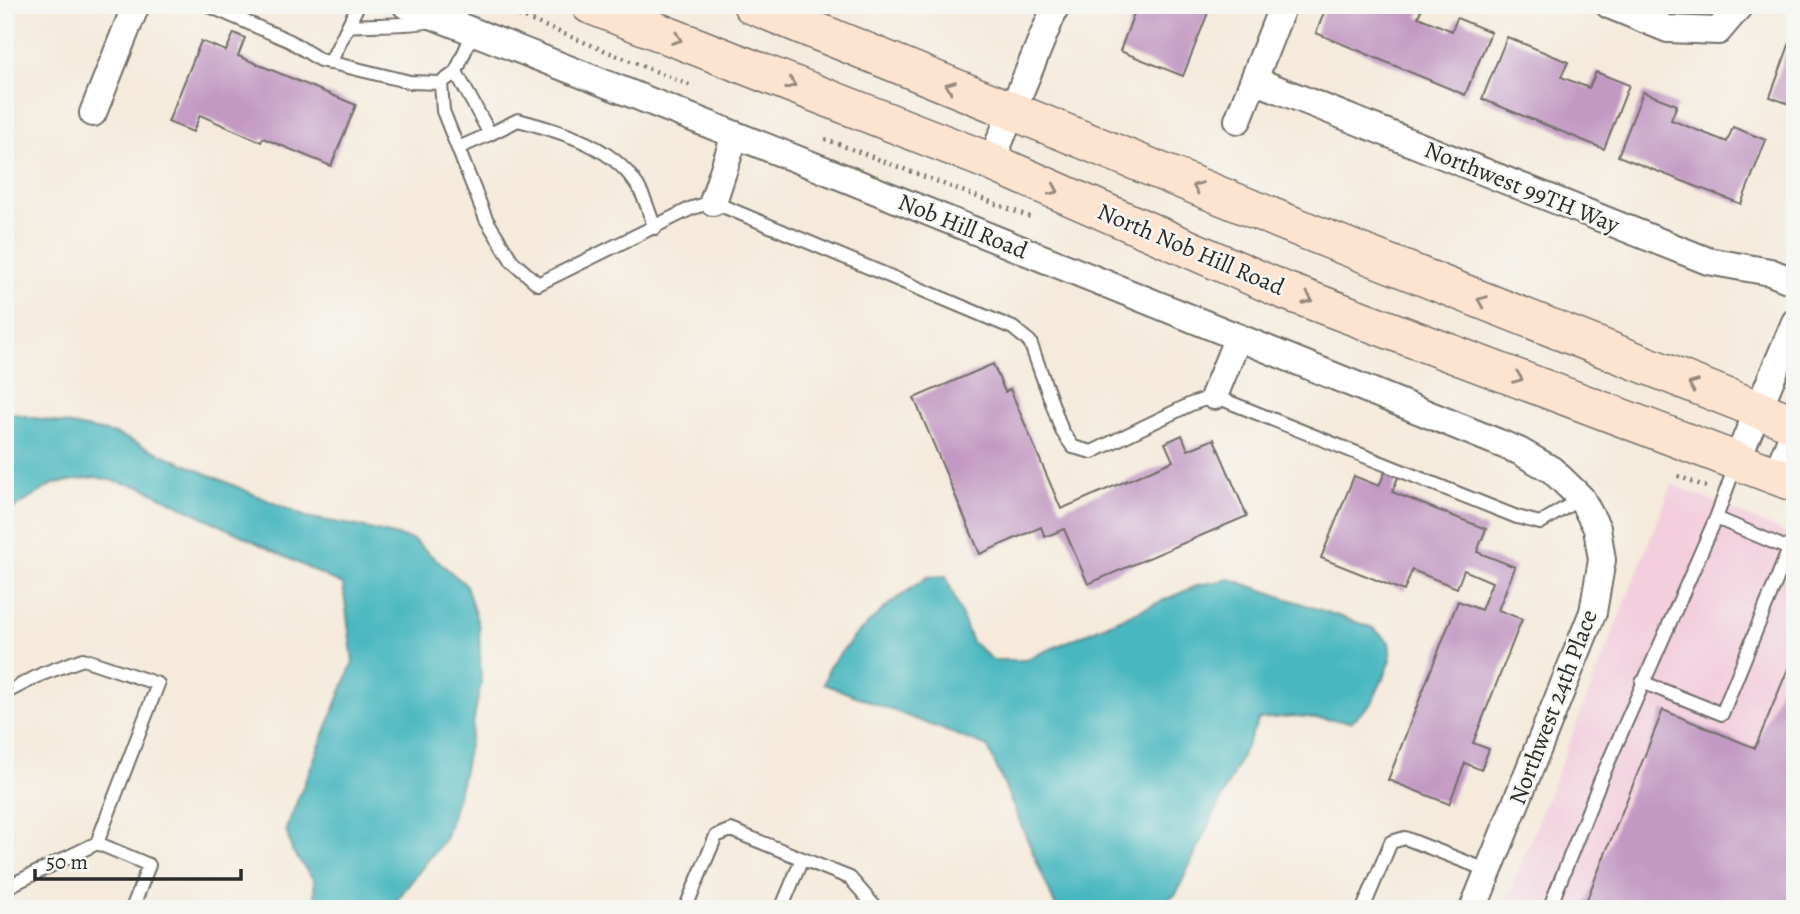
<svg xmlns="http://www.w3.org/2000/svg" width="1800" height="914" viewBox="0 0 1800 914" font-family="Alegreya,serif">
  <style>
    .built { fill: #f3cfde }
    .water { fill: #48b7bf; stroke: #3a7175; stroke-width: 2 }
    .building { fill: #c299c3 }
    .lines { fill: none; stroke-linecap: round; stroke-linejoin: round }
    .lane-casing { stroke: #726e69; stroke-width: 16 }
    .street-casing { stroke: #726e69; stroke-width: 30 }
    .secondary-casing { stroke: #726e69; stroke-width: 40 }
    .path { stroke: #726e69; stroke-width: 4.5; stroke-dasharray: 2 5; stroke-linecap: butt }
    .lane { stroke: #fff; stroke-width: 12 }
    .street { stroke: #fff; stroke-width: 26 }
    .secondary { stroke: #fde4d0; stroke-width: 37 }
    .oneway { stroke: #94887e }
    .labels { text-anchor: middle; stroke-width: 5; stroke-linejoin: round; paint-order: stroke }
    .street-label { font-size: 24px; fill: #2b2b2b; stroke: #f6f6f2 }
  </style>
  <rect width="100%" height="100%" fill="#f6f6f2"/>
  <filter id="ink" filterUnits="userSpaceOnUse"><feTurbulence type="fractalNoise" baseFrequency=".0143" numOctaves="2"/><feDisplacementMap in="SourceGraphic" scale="14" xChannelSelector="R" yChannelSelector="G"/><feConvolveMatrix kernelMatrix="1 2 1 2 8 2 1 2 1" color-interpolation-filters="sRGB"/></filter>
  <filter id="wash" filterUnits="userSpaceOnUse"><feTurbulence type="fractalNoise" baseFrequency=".00686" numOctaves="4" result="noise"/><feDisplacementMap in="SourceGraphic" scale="28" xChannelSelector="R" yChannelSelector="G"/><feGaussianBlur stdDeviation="1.57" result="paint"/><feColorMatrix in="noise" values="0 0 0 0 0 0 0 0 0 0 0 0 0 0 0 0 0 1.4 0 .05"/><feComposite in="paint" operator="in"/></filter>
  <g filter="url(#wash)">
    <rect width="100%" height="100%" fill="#f5eadb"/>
    <!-- built -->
    <path class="built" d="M1672 484 1795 537V909H1503Z"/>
    <!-- water -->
    <path class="water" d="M5 412 116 434 306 517 357 526 413 540 466 585 479 627 481 683 463 775 446 837 397 900 394 909H315L314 880 292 851 286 829 353 662 343 585 142 487 95 477 53 484 16 507 5 510Z
      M946 576 972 642 993 660H1025L1199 585 1230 579 1373 628 1389 642 1391 660 1372 703 1351 722 1296 716 1259 719 1176 894 1151 909H1060L1056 907 988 747 824 684 829 667 855 636 888 605 927 577Z"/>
    <g id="blocks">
      <!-- building -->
      <path class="building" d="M1137 5H1211L1183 76 1120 51Z
        M1327 5H1388L1394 8 1395 5H1423L1418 17 1452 31 1457 18 1491 32 1465 95 1316 33Z
        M234 33 245 38 238 56 356 105 331 166 263 138 261 142 200 115 193 132 168 122 201 41 226 51Z
        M1507 37 1568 62 1561 77 1589 88 1596 72 1629 85 1604 149 1482 99Z
        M1792 37 1795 38V106L1770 97Z
        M1643 92 1677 105 1671 120 1727 142 1733 127 1766 140 1741 204 1618 156Z
        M993 364 1005 392 1010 389 1061 509 1173 461 1165 443 1182 435 1188 450 1214 439 1247 516 1088 584 1064 529 1045 537 1041 527 980 554 914 398Z
        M1386 470 1399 475 1392 492 1486 529 1477 552 1515 567 1498 610 1522 619 1473 743 1489 749 1481 770 1465 763 1449 804 1388 780 1458 601 1481 610 1492 582 1464 570 1457 588 1412 570 1404 591 1321 558 1354 476 1379 486Z
        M1795 652V909H1583L1663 710 1755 748Z"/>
    </g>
  </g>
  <g filter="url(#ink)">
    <use href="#blocks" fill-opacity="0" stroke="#726e69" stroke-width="2"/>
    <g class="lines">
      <!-- lane casing -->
      <g class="lane-casing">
        <path id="lane" d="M207 5 290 41 320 60 410 82 441 83 456 72 473 32
          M348 26C375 24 407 26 432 21
          M330 63 358 5
          M456 72 490 134 518 120C563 132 618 147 641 192 647 203 650 216 655 228
          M441 83 443 111 486 219 512 261 538 284 692 208 713 202 1013 328 1030 342 1062 431 1073 447 1092 452 1191 404 1214 396 1517 517 1540 523 1581 498
          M458 148 490 134
          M1642 682 1722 714 1789 549 1716 518
          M5 693 42 674 83 659 158 684 97 843 149 865 132 909
          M5 888 97 843
          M685 909 716 836 731 830 850 878 877 909
          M781 909 802 859
          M1363 909 1391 842 1405 838 1489 871
          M1549 909 1601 779 1716 518 1736 464"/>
      </g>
      <!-- street casing -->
      <g class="street-casing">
        <path id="street" d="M406 5 837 175 1519 451 1552 470 1581 498 1597 528 1602 560 1593 612 1473 909
          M1609 5 1668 29 1718 31 1740 5
          M1254 80 1708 261 1770 272 1795 282
          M93 113 136 5
          M1238 120 1283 5
          M991 162 1056 5
          M713 202 735 135
          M1214 396 1238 337
          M1737 460 1795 322
          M1776 476 1795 428"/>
      </g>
      <!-- secondary casing -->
      <g class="secondary-casing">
        <path id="secondary" d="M590 5 991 162 1283 290 1795 483
          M752 5 1307 231 1795 424"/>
      </g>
      <!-- path -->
      <path class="path" d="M493 5 694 87
        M825 139 1033 218
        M1678 476 1709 488"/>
      <!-- lane -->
      <use href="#lane" class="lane"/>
      <!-- street -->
      <use href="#street" class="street"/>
      <!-- secondary -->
      <use href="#secondary" class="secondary"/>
    </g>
    <!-- one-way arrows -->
    <defs><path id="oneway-chevron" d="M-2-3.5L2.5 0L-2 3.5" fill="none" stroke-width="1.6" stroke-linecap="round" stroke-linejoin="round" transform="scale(1.75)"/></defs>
    <g class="oneway">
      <use href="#oneway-chevron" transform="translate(677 39) rotate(21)"/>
      <use href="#oneway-chevron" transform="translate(791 84) rotate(21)"/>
      <use href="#oneway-chevron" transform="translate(950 86) rotate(-158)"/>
      <use href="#oneway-chevron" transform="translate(1197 187) rotate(-158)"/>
      <use href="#oneway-chevron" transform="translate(1054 190) rotate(24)"/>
      <use href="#oneway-chevron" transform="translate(1308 299) rotate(21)"/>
      <use href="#oneway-chevron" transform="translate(1482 301) rotate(-158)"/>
      <use href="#oneway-chevron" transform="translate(1518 378) rotate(21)"/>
      <use href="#oneway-chevron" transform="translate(1693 385) rotate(-158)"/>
    </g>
  </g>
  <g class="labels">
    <!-- street labels -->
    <g class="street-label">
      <text transform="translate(1522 187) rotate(22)" y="8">Northwest 99TH Way</text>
      <text transform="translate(963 226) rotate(22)" y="8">Nob Hill Road</text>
      <text transform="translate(1191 249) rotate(23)" y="8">North Nob Hill Road</text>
      <text transform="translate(1553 707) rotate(-69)" y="8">Northwest 24th Place</text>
    </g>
  </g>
  <!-- margin -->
  <rect width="1800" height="914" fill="none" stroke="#f6f6f2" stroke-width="28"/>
  <!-- scale -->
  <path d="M35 869v10h206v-10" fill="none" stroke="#2b2b2b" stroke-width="3.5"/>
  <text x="46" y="869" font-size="21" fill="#2b2b2b" stroke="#f6f6f2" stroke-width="5" paint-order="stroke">50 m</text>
</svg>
